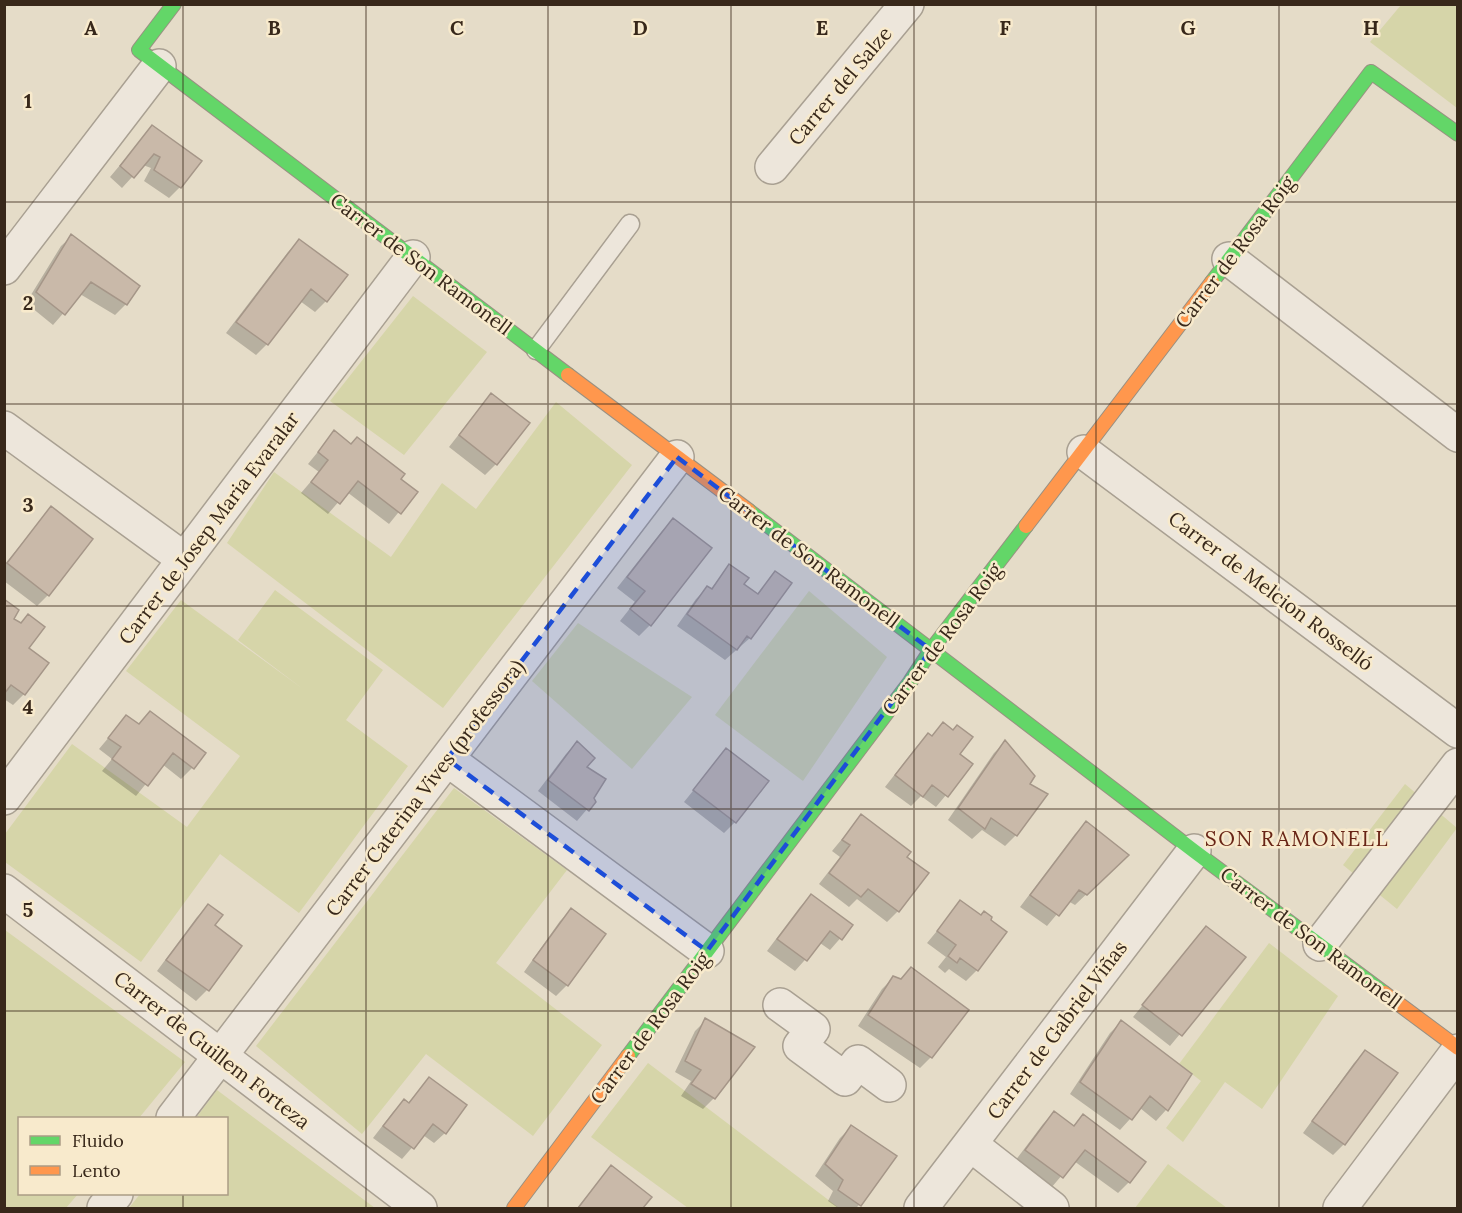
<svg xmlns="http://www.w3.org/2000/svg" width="1462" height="1213" viewBox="0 0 1462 1213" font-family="Lora,serif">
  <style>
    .green { fill: #d6d5a9 }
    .shadow { fill: #0003 }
    .building { fill: #c9b9a9; stroke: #a59688; stroke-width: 1.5 }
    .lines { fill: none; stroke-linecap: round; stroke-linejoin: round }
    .lane-casing { stroke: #a9a092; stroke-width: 21 }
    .street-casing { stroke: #a9a092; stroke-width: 36 }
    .fast-casing { stroke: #999082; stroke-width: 16 }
    .slow-casing { stroke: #999082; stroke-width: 16 }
    .lane { stroke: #ede6db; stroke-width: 18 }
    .street { stroke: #ede6db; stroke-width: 33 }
    .fast { stroke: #63d668; stroke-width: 14 }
    .slow { stroke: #ff974d; stroke-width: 14 }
    .marked { fill: #1d4ed8; fill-opacity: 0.2; stroke: #1d4ed8; stroke-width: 4.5; stroke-dasharray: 12 8; stroke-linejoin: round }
    .grid { fill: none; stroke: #38281a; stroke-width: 1.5; stroke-opacity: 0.55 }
    .labels { text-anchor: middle; stroke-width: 5; stroke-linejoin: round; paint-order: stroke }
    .street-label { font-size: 20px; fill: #38281a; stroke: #f8eacc }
    .neighbourhood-label { font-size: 21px; letter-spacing: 1.5px; fill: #682516; stroke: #f8eacc }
    .grid-label { font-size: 20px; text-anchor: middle; font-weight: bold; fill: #38281a; stroke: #f8eacc; stroke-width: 5; stroke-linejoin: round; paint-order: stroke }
  </style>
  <rect width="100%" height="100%" fill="#e5dcc8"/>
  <!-- green -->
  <path class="green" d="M1401 5H1457V108L1370 42Z
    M413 296 487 352 404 455 330 401Z
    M556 402 632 465 443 708 227 543 274 472 391 557 442 483 476 509Z
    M275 590 383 670 346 720 408 766 299 913 220 854 141 962 5 862V834L72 744 187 827 240 756 126 671 181 600 303 689 238 640Z
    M809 591 887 657 803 781 715 715Z
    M578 623 692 697 632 769 532 681Z
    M1405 784 1457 828 1397 909 1343 865Z
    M454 788 567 870 496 963 602 1045 533 1136 426 1054 362 1134 256 1046Z
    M5 930 185 1062 139 1118H20V1194H78L66 1208H5Z
    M1269 943 1338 996 1262 1109 1225 1082 1183 1142 1166 1128 1201 1081 1179 1064Z
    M648 1063 839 1208H688L591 1137Z
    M217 1090 375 1208H129L140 1194H226V1118H196Z
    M1168 1164 1227 1208H1135Z"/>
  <!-- shadow -->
  <path class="shadow" d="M152 127 180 187 169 198 144 181 151 168 143 165 122 188 110 177Z
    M72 236 138 286 126 304 115 315 80 294 53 325 26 303 61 246Z
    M299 241 326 301 315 312 300 301 267 344 256 355 226 333 288 252Z
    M492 395 496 464 485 475 449 447 481 406Z
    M334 432 415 492 389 524 347 492 328 514 301 493 319 472 308 464Z
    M51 508 48 595 37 606 4 581V565Z
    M673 520 650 625 639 636 620 621 635 602 617 588 662 531Z
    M729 566 742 585 756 595 775 573 790 584 750 638 725 660 677 626 696 599 707 588 710 590Z
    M4 601 27 648 24 694 13 705 4 699Z
    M150 713 192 768 181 779 162 764 136 796 102 771 112 759 99 749 126 717 138 725Z
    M943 724 958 755 971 765 936 807 921 796 911 806 885 787 917 746 928 735 931 737Z
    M1005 742 1028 784 1016 835 1005 846 982 830 972 839 948 820 994 753Z
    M577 743 594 801 577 821 538 791 566 754Z
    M726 750 735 822 724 833 684 802Z
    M861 816 905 857 927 874 898 911 887 922 857 899 849 907 819 884 840 857 832 851Z
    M1086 823 1116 866 1075 905 1068 901 1047 926 1020 907 1075 834Z
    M811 896 851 926 830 950 820 943 795 971 767 951 800 907Z
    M961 902 977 970 966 981 949 969 945 973 938 967 946 957 927 943Z
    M208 906 212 925 240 946 207 990 196 1001 157 971 197 917Z
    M571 910 567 985 556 996 524 972 560 921Z
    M1206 928 1244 957 1170 1046 1133 1017Z
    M893 978 931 1057 920 1068 858 1026 882 989Z
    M706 1020 714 1098 703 1109 681 1096 691 1081 675 1072 695 1031Z
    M1121 1022 1190 1074 1166 1110 1156 1121 1140 1108 1120 1130 1070 1094 1110 1033Z
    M1365 1052 1344 1144 1333 1155 1303 1133 1354 1063Z
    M429 1079 445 1133 434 1143 423 1135 402 1159 373 1138 393 1112 404 1101 408 1103Z
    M1054 1113 1073 1126 1083 1116 1129 1182 1118 1193 1074 1161 1051 1188 1015 1161 1043 1124Z
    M851 1127 859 1205 856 1208H838L828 1201 833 1191 815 1176 840 1138Z
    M611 1167 650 1197 641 1208H577Z"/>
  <!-- building -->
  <path class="building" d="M152 125 202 161 181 188 154 170 160 157 154 154 134 178 120 166Z
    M71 234 140 286 127 305 91 282 65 315 36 292Z
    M299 239 348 275 327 302 311 289 268 345 236 322Z
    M491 393 530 423 497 465 459 435Z
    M334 430 351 444 357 437 405 474 401 479 418 492 401 514 358 481 340 504 311 482 328 460 318 452Z
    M51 506 93 539 49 596 7 563Z
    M673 518 712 548 651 626 630 609 645 591 627 577Z
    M729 564 749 578 744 584 758 594 775 571 792 583 751 639 747 636 737 650 687 614 707 586 712 589Z
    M4 599 19 610 14 619 21 623 28 614 45 627 29 648 49 663 25 695 11 685 4 694Z
    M150 711 206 753 194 769 173 753 148 786 112 759 121 747 108 738 126 715 139 724Z
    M943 722 953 730 957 725 973 737 960 754 973 764 948 797 932 785 923 797 895 775 928 733 932 736Z
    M1005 740 1035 776 1030 784 1048 794 1017 836 991 818 985 829 958 808Z
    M577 741 595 758 587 767 606 779 594 798 596 802 589 811 548 780Z
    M726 748 769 781 736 823 693 790Z
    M861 814 911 852 907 857 929 873 899 912 868 889 861 897 829 873 850 845 842 840Z
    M1086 821 1129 855 1087 895 1079 890 1059 916 1030 895Z
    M811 894 853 925 842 940 830 931 807 961 777 939Z
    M960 900 981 915 984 911 992 917 991 920 1007 932 978 971 960 958 957 963 948 956 956 945 937 931Z
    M208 904 223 915 215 925 242 946 209 991 166 960Z
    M571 908 606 934 568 986 533 960Z
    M1206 926 1246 957 1182 1036 1142 1005Z
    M911 967 969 1010 932 1058 868 1015 893 976 901 979Z
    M705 1018 755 1047 715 1099 691 1084 701 1070 685 1061Z
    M1121 1020 1192 1074 1168 1111 1150 1096 1132 1120 1080 1082Z
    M1365 1050 1398 1073 1345 1145 1312 1121Z
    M429 1077 467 1105 446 1134 433 1124 414 1149 383 1126 404 1099 409 1103Z
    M1054 1111 1074 1126 1083 1114 1146 1162 1130 1183 1085 1150 1063 1178 1025 1150Z
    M851 1125 897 1156 861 1206 838 1190 843 1180 825 1164Z
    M611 1165 652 1197 643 1208H578Z"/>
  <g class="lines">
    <!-- lane casing -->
    <g class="lane-casing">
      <path id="lane" d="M536 350 630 224"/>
    </g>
    <!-- street casing -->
    <g class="street-casing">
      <path id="street" d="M772 167 907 4
        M1229 259 1458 435
        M4 268 159 66
        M4 428 184 559
        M1084 452 1458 731
        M447 759 707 951
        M4 798 413 257
        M4 891 420 1208
        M1320 944 1458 765
        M780 1005 813 1029 800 1046 845 1079 858 1062 889 1085
        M173 1118 677 457
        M970 1144 1052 1208
        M104 1208 116 1194
        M921 1208 1194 851
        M1340 1208 1458 1051"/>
    </g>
    <!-- fast casing -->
    <g class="fast-casing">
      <path id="fast" d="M174 4 139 50 568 375
        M1212 282 1371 72 1458 134
        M749 511 1194 851 1384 993
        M628 1056 910 682 931 650 1026 526"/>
    </g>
    <!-- slow casing -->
    <g class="slow-casing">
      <path id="slow" d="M568 375 749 511
        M1026 526 1212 282
        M1384 993 1458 1048
        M514 1208 628 1056"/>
    </g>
    <!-- lane -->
    <use href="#lane" class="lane"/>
    <!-- street -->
    <use href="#street" class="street"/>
    <!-- fast -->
    <use href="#fast" class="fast"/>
    <!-- slow -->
    <use href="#slow" class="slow"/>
  </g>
  <!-- marked area -->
  <path class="marked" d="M677 457 931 650 707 951 447 759Z"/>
  <!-- grid -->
  <path class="grid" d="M183 4V1118M366 4V1208M548 4V1208M731 4V1208M914 4V1208M1096 4V1208M1279 4V1208M4 202H1458M4 404H1458M4 606H1458M4 809H1458M4 1011H1458M183 1194V1208"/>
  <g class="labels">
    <!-- street labels -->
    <g class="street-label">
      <text transform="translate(840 86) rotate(-50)" y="7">Carrer del Salze</text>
      <text transform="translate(1235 252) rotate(-53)" y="7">Carrer de Rosa Roig</text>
      <text transform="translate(421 264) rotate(37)" y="7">Carrer de Son Ramonell</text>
      <text transform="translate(209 528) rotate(-53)" y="7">Carrer de Josep Maria Evaralar</text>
      <text transform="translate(809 557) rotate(37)" y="7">Carrer de Son Ramonell</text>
      <text transform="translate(1271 591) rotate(37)" y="7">Carrer de Melcion Rosselló</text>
      <text transform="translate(942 639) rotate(-53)" y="7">Carrer de Rosa Roig</text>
      <text transform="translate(425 788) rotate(-53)" y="7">Carrer Caterina Vives (professora)</text>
      <text transform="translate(1311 938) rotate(37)" y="7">Carrer de Son Ramonell</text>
      <text transform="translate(650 1028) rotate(-53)" y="7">Carrer de Rosa Roig</text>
      <text transform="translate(1057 1030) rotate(-53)" y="7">Carrer de Gabriel Viñas</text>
      <text transform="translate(212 1050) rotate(38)" y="7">Carrer de Guillem Forteza</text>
    </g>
    <!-- neighbourhood labels -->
    <g class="neighbourhood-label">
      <text x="1297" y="846">SON RAMONELL</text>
    </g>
  </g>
  <g class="grid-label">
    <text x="91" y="35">A</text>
    <text x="274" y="35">B</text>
    <text x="457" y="35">C</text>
    <text x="640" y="35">D</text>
    <text x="822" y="35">E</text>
    <text x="1005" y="35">F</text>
    <text x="1188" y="35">G</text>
    <text x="1371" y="35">H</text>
    <text x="28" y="108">1</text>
    <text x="28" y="310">2</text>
    <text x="28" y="512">3</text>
    <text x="28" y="714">4</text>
    <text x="28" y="917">5</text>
  </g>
  <!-- border -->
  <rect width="1462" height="1213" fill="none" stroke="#38281a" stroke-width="12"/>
  <!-- legend -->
  <rect x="18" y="1117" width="210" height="78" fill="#f8eacc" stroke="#ab9c85" stroke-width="1.5"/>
  <rect x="30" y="1136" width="30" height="9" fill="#63d668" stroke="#ab9c85" stroke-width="1.5"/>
  <text x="72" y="1147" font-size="18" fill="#38281a">Fluido</text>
  <rect x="30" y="1166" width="30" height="9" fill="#ff974d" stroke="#ab9c85" stroke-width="1.5"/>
  <text x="72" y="1177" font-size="18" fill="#38281a">Lento</text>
</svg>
